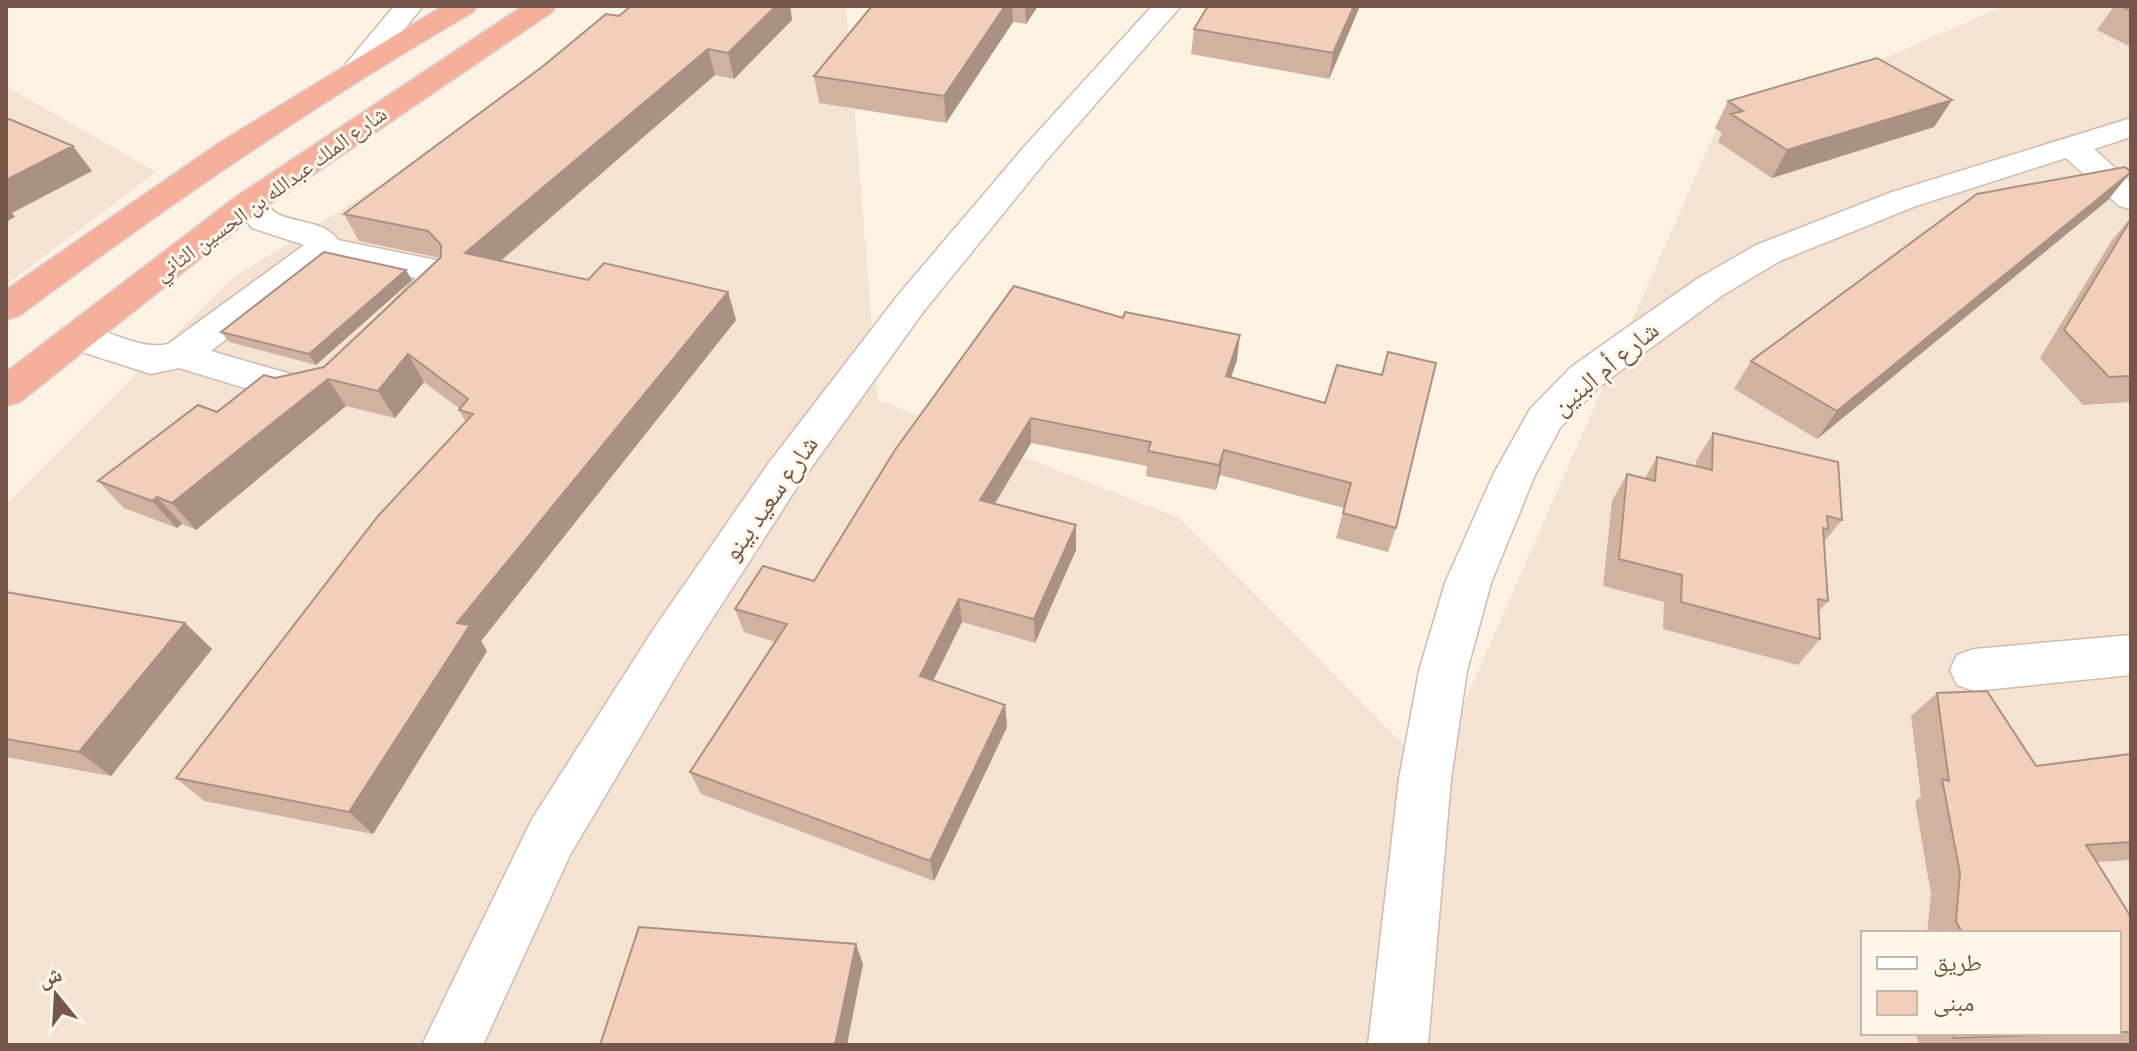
<svg xmlns="http://www.w3.org/2000/svg" width="2137" height="1051" viewBox="0 0 2137 1051" font-family="Manrope,'Noto Naskh Arabic',sans-serif">
  <style>
    .residential { fill: #f4e3d2; fill-rule: evenodd }
    .lines { fill: none; stroke-linecap: round; stroke-linejoin: round }
    .minor-casing { stroke: #d0bbad; stroke-width: 3 }
    .highway-casing { stroke: #dbd3d0; stroke-width: 3 }
    .minor { fill: #fff; fill-rule: evenodd }
    .highway { fill: #f6af9a; fill-rule: evenodd }
    .wall { fill: #d0b2a1 }
    .shaded-wall { fill: #a99183 }
    .building { fill: #f2cfbb; stroke: #a99183; stroke-width: 2 }
    .labels { text-anchor: middle; stroke-width: 6; stroke-linejoin: round; paint-order: stroke }
    .far-street-label { font-size: 22px; fill: #745749; stroke: #fff6ea }
    .street-label { font-size: 26px; fill: #745749; stroke: #fff6ea }
  </style>
  <rect width="100%" height="100%" fill="#fcf2e4"/>
  <!-- residential -->
  <path class="residential" d="M665 6H846L878 400 1179 518 1433 774 1715 132 2004 6H2131V1045H6V504L231 279ZM1863 933H2119V1033H1863Z
    M6 86 156 172 6 285Z"/>
  <g class="lines">
    <!-- minor casing -->
    <g class="minor-casing">
      <path id="minor" d="M394 6H423L370 71 360 74 350 71 345 65Z
        M1152 6H1181L1045 162 924 311 798 486 687 658 570 855 483 1045H422L532 819 653 630 768 464 898 295 1023 148Z
        M2131 118V137L2094 149 2131 182V209L2119 206 2066 158 1916 206 1780 261 1723 295 1637 358 1598 388 1560 428 1535 475 1491 583 1467 671 1451 779 1428 1045H1368L1399 779 1419 671 1445 583 1493 475 1530 409 1570 368 1609 340 1697 279 1756 245 1892 192Z
        M249 193C267 197 266 209 280 215 298 223 327 222 338 240L441 261 452 274V284C438 306 415 329 389 322L383 313 416 278 330 260 211 351 294 375 317 372 331 376 337 386 331 396 294 403 179 368 151 374 63 346 57 337 63 328C98 318 132 352 168 344L304 245 252 228 232 203 237 196Z
        M2131 635V675L1974 691 1957 685 1950 670 1957 655 1974 649Z"/>
    </g>
    <!-- highway casing -->
    <g class="highway-casing">
      <path id="highway" d="M443 6H477L473 12C315 104 165 207 19 316L6 320V290L219 143Z
        M523 6H556L552 12 261 210 20 402 6 406V372L237 196Z"/>
    </g>
    <!-- minor -->
    <use href="#minor" class="minor"/>
    <!-- highway -->
    <use href="#highway" class="highway"/>
  </g>
  <!-- wall -->
  <path class="wall" d="M631 6H790L792 20 734 79 715 75 501 261 588 280 728 292 736 320 481 641 487 651 373 834 204 801 176 778 466 422 459 410 460 409 424 382 395 418 346 406 196 530 182 524 177 528 124 508 98 481 275 378 324 367 440 258 359 241 344 214 619 16Z
    M872 6H1038L1026 24 1013 22 946 123 819 103 814 76Z
    M1208 6H1360L1329 79 1191 54 1194 29Z
    M2114 6H2131V47L2097 30Z
    M1952 100 1934 127 1772 178 1718 142 1722 133 1715 128 1728 101Z
    M2108 200 1817 439 1734 389 1751 361Z
    M2131 217V402L2083 405 2040 358 2112 240Z
    M412 280 316 365 229 342 221 332Z
    M1237 360 1231 378 1325 403 1396 528 1388 552 1336 538 1344 508 1220 475 1216 490 1146 476 1147 466 1031 443 995 504 1076 550 1035 643 962 622 933 681 1005 705 1007 727 934 881 701 794 690 772 775 642 744 632 735 609 814 581 895 450Z
    M1713 433 1842 520 1824 542 1828 601 1819 611 1820 639 1798 665 1663 629 1664 602 1603 586 1612 501 1627 474 1645 478 1657 457 1696 466V461Z
    M6 592 185 623 212 649 111 776 6 757Z
    M1937 693 2036 766 2131 754V860L2097 862 2131 917V1045H1920L1915 1033H2119V933H1927L1931 894 1915 801 1921 797 1911 716Z"/>
  <!-- shaded-wall -->
  <path class="shaded-wall" d="M776 6H790L792 20 734 79 728 53Z
    M1005 6H1012L1013 22 946 123 944 96Z
    M1025 6H1038L1026 24Z
    M1354 6H1360L1329 79 1333 53Z
    M708 49 715 75 478 280 465 253Z
    M1952 100 1934 127 1772 178 1787 150Z
    M73 146 92 171 12 213 15 217 6 222V180Z
    M2131 172 2108 200 1817 439 1837 411Z
    M406 270 412 280 316 365 309 354Z
    M728 292 736 320 481 641 487 651 373 834 349 812 457 623Z
    M1240 335 1237 360 1222 402 1226 376Z
    M408 354 424 382 395 418 378 391Z
    M328 379 346 406 196 530 172 503Z
    M1031 418V443L982 524 980 500Z
    M1224 450 1220 475 1216 490 1219 465Z
    M157 497 182 524 177 528 152 501Z
    M1076 525V550L1035 643 1034 619Z
    M959 599 962 622 924 699 920 676Z
    M185 623 212 649 111 776 79 752Z
    M1005 705 1007 727 934 881 930 861Z
    M856 944 863 964 847 1045H835Z"/>
  <!-- building -->
  <path class="building" d="M631 6H776L728 53 708 49 465 253 588 280 604 263 728 292 457 623 470 625 349 812 176 778 378 516 473 414 459 410 468 399 408 354 378 391 328 379 172 503 157 497 152 501 98 481 198 405 217 412 264 375 275 378 324 367 441 257V245L428 231 344 214 542 67 606 14 619 16Z
    M872 6H1005L944 96 814 76Z
    M1208 6H1354L1333 53 1194 29Z
    M2121 6H2131V11Z
    M1877 58 1952 100 1787 150 1731 114 1743 111 1728 101Z
    M9 119 73 146 6 180V120Z
    M2125 167 2131 172 1837 411 1751 361 1977 194Z
    M2131 219V376L2109 377 2064 330Z
    M324 252 406 270 309 354 221 332Z
    M1014 286 1123 318 1125 312 1240 335 1226 376 1325 403 1337 365 1382 375 1388 352 1436 363 1396 528 1343 513 1351 483 1224 450 1219 465 1148 451 1151 442 1031 418 980 500 1076 525 1034 619 959 599 920 676 1005 705 930 861 690 772 787 624 735 609 763 566 814 581 895 450Z
    M1713 433 1838 462 1842 520 1827 516 1828 529 1823 528 1828 601 1818 599 1820 639 1681 602 1682 575 1619 559 1627 474 1655 481 1657 457 1712 470Z
    M6 592 185 623 79 752 6 739Z
    M1987 691 2036 766 2131 754V842L2086 845 2131 917V1032H2119V933H1962L1956 921 1960 873 1942 779 1949 781 1937 693Z
    M639 927 856 944 835 1045H600Z
    M1952 1033H2105L1954 1038Z"/>
  <g class="labels">
    <!-- far-street labels -->
    <g class="far-street-label">
      <text transform="translate(270 193) rotate(-36)" y="8">شارع الملك عبدالله بن الحسين الثاني</text>
    </g>
    <!-- street labels -->
    <g class="street-label">
      <text transform="translate(1605 368) rotate(-40)" y="9">شارع أم البنين</text>
      <text transform="translate(770 498) rotate(-55)" y="9">شارع سعيد بينو</text>
    </g>
  </g>
  <!-- border -->
  <rect width="2137" height="1051" fill="none" stroke="#745749" stroke-width="16"/>
  <!-- legend -->
  <rect x="1861" y="931" width="260" height="104" fill="#fff6ea" stroke="#c7b6aa" stroke-width="2"/>
  <rect x="1877" y="957" width="40" height="12" fill="#ffffff" stroke="#c7b6aa" stroke-width="2"/>
  <text x="1933" y="971" font-size="24" fill="#745749">طريق</text>
  <rect x="1877" y="991" width="40" height="24" fill="#f2cfbb" stroke="#c7b6aa" stroke-width="2"/>
  <text x="1933" y="1011" font-size="24" fill="#745749">مبنى</text>
  <!-- north arrow -->
  <g transform="translate(56 995) rotate(342)" stroke="#fff6ea" stroke-width="6" paint-order="stroke">
  <path d="M0-6L14 30L0 20L-14 30Z" fill="#745749"/>
  <text y="-12" font-size="22" font-weight="bold" text-anchor="middle" fill="#745749">ش</text>
  </g>
</svg>
